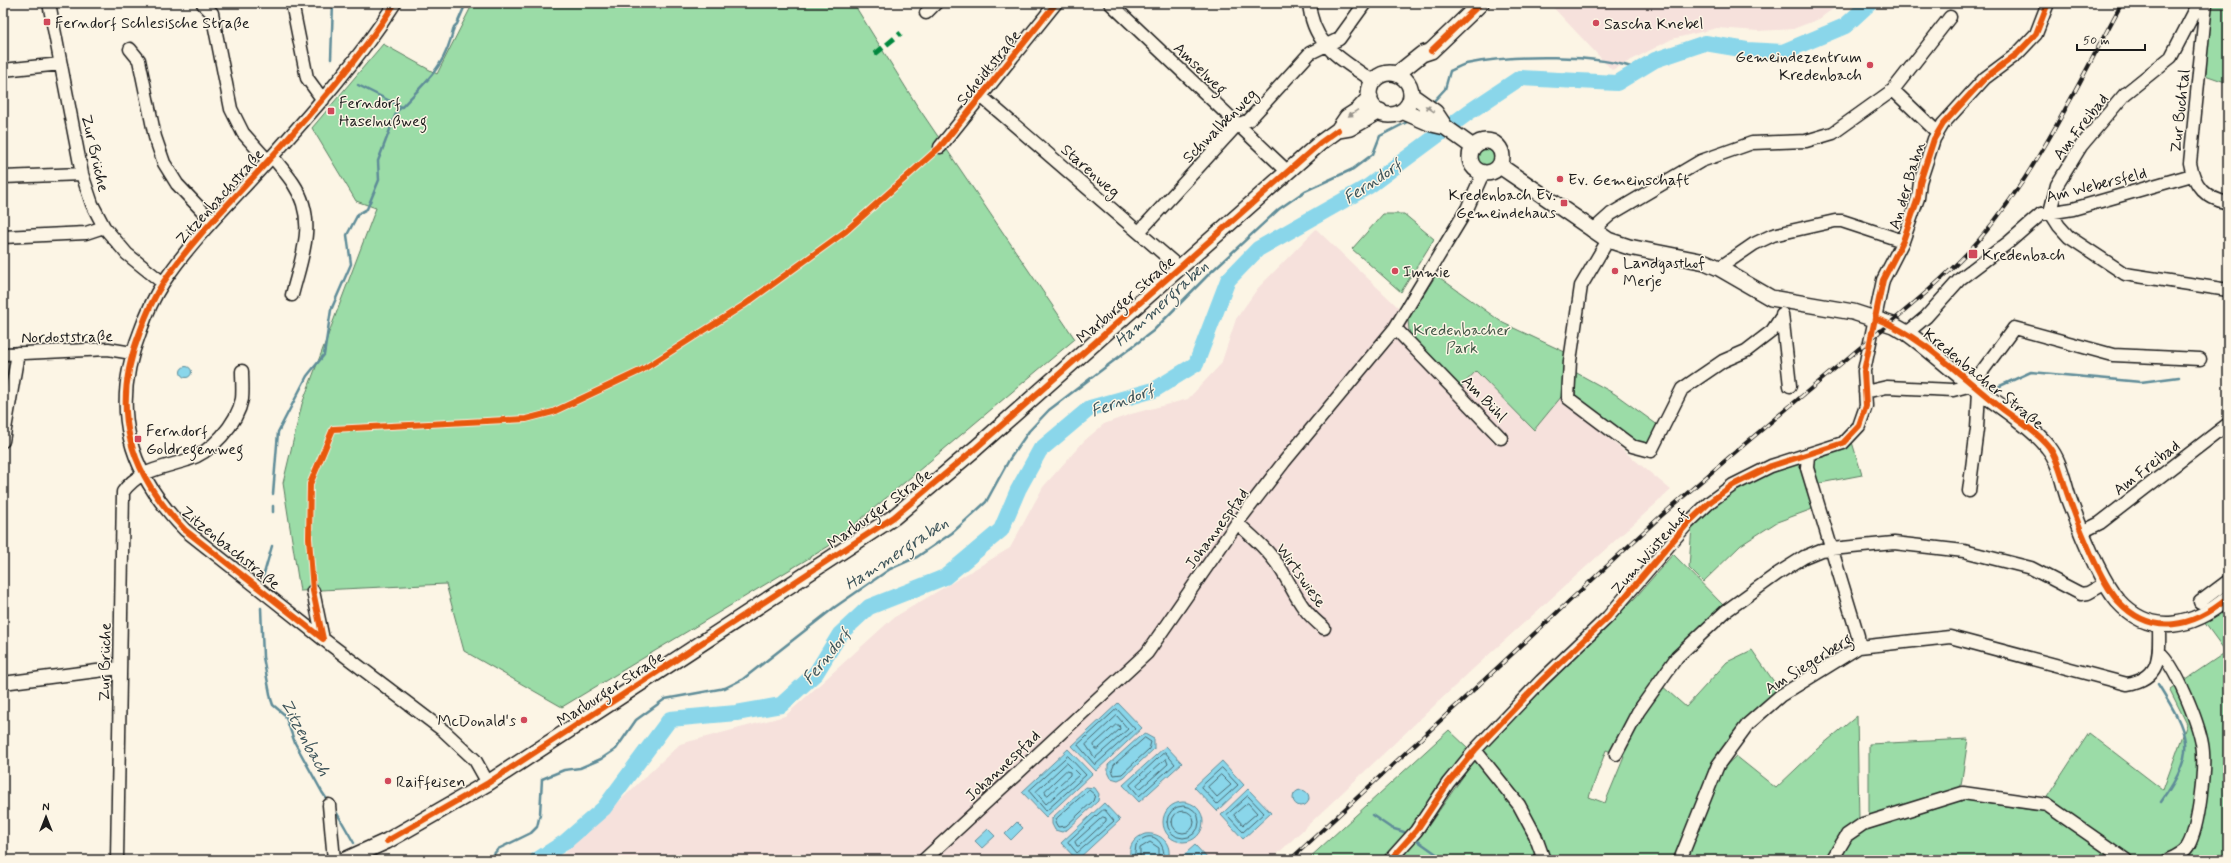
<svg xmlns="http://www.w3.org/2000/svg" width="2231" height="863" viewBox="0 0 2231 863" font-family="Mynerve,sans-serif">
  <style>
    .built { fill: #f6e1dc }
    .green { fill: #9bdca7; stroke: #5c7c62 }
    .water { fill: #8ad6ea; stroke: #5e8c98 }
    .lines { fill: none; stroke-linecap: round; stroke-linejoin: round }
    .shore { stroke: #48666e; stroke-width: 1 }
    .stream { stroke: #5e8c98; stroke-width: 2.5 }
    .river { stroke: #8ad6ea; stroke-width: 16 }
    .minor-casing { stroke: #1c1c1c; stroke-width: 15 }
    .major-casing { stroke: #1c1c1c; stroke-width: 18 }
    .minor { stroke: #fcf5e5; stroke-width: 12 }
    .major { stroke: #fcf5e5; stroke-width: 15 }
    .rail-casing { stroke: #1c1c1c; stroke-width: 4 }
    .rail { stroke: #fcf5e5; stroke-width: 2.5; stroke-dasharray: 8; stroke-linecap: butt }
    .quiet { stroke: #00873e; stroke-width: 5; stroke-dasharray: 10 5; stroke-linecap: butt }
    .cycleway-casing { stroke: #fcf5e5; stroke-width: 8 }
    .cycleway { stroke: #e8590c; stroke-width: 6 }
    .oneway { fill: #97938b }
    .poi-dot { fill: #d1495b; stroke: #fcf5e5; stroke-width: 1.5 }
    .labels { text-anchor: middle; stroke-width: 3; stroke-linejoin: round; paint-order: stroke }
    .poi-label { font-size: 16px; fill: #1c1c1c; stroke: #fcf5e5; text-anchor: start }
    .street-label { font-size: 16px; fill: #1c1c1c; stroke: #fcf5e5 }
    .park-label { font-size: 16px; fill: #425646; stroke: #fcf5e5 }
    .water-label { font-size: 17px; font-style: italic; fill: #3d545a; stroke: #fcf5e5 }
  </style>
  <rect width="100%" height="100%" fill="#fcf5e5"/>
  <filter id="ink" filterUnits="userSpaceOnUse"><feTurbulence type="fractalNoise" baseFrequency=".025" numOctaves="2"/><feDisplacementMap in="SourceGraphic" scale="8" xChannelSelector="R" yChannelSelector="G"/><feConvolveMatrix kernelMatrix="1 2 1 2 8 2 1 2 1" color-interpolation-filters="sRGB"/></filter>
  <g filter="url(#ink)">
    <!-- built -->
    <path class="built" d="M1549 3H1841L1819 19 1793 29 1758 31 1717 28 1672 39 1612 70Z
      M1316 229 1400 309 1408 320V325L1460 387 1476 371 1534 430 1560 398 1671 490 1473 669 1271 860H557L680 744 785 716 893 618 1010 548 1043 487 1084 441 1104 424 1131 414 1188 399 1221 364 1236 319 1258 288Z"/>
    <!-- green -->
    <path class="green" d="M473 3H860L857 9 916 104 1075 339 829 546 562 707 464 651 446 584 300 591 283 483 302 404 376 208 356 201 312 128 383 44 437 74Z
      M2212 3H2228V83L2205 75Z
      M1470 157a16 16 0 1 1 32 0a16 16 0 1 1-32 0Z
      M1383 214H1404L1434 239 1401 292 1352 249Z
      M1436 275 1503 323 1569 354 1566 391 1534 430 1476 371 1460 388 1412 338 1409 330 1408 320Z
      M1575 372 1615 394 1659 426 1649 442 1642 444 1634 441 1577 398 1573 388Z
      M1852 442 1862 475 1815 484 1810 462 1844 449Z
      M1803 459 1818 507 1777 522 1741 545 1703 582 1689 568 1692 525 1714 501 1773 469Z
      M1673 554 1724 606 1674 654 1632 708 1631 714 1611 752 1606 750 1589 797 1605 803 1624 757 1621 756 1642 713 1661 685 1686 707 1727 662 1752 650 1781 692 1745 719 1711 764 1675 860H1549L1482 750 1636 597Z
      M2228 608V860H1841L1849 841 1869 828V744L1968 739 1959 799 2038 811 2089 733 2163 790 2187 724 2170 690 2226 652 2204 622Z
      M1857 716 1859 820 1828 860H1687L1722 769 1736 756 1776 788 1816 750Z
      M1449 730 1468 748 1412 828 1384 860H1307Z
      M1476 758 1515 807 1538 860H1397L1424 832Z"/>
    <!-- water -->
    <path class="water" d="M180.5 372a5.5 5.5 0 1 1 11 0a5.5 5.5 0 1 1-11 0Z
      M1118 703 1142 728 1096 771 1072 746Z
      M1145 734 1154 739V749L1124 777 1118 780 1111 778 1108 772V765L1139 737Z
      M1166 746 1182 763 1139 802 1123 785Z
      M1068 749 1092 774 1046 817 1022 792Z
      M1222 761 1244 785 1217 811 1194 787Z
      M1085 787 1095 788 1099 794 1098 801 1068 829 1062 832 1055 830 1052 824V818Z
      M1248 789 1271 813 1243 839 1221 815Z
      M1293 798a8 8 0 1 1 16 0a8 8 0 1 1-16 0Z
      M1163 822a20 20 0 1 1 40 0a20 20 0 1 1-40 0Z
      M1104 803 1120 820 1077 860 1061 843Z
      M1017 822 1023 828 1011 840 1005 834Z
      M988 829 995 836 982 848 975 841Z
      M1145 834C1161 832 1173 844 1168 860H1131C1127 848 1133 838 1145 834Z
      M1195 845 1209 860H1178Z"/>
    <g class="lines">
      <!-- shore -->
      <path class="shore" d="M1117 709 1135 729 1095 765 1078 745Z
        M1117 716 1128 729 1095 758 1086 745Z
        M1116 725H1119L1120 729 1098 749H1095L1094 745Z
        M1145 738 1151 742 1149 749 1122 774 1114 775 1112 770 1114 765Z
        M1165 752 1175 764 1139 796 1130 785Z
        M1068 756 1086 775 1046 811 1029 791Z
        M1166 759 1168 764 1141 788H1139L1137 785Z
        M1067 763 1079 775 1046 804 1036 792Z
        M1222 768 1238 785 1217 804 1201 787Z
        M1066 771 1070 772V775L1048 795H1046L1045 791Z
        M1221 775 1231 785 1217 797 1208 787Z
        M1089 790 1095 795 1093 801 1066 826 1058 827 1055 822 1057 818Z
        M1248 796 1264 813 1243 832 1227 815Z
        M1248 803 1257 813 1243 825 1234 815Z
        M1167 822a16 16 0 1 1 32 0a16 16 0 1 1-32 0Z
        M1103 810H1105L1114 821 1077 853 1068 842Z
        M1172 822a11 11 0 1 1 22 0a11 11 0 1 1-22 0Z
        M1103 817 1106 818V821L1079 846H1077L1075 842Z
        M1134 860 1136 845C1150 827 1166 841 1164 860
        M1140 860V848L1150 842 1159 848V860"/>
      <!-- stream -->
      <path class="stream" d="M331 59 333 3
        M1432 103 1445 89 1450 71C1455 69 1461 65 1466 64 1513 55 1596 53 1640 70
        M402 107C429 78 445 67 454 27L457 24 466 3
        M1991 390 2031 372 2141 382 2179 377
        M273 494 278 432 307 376 324 355 331 310 351 264 347 235 358 214 367 209 374 192 379 180 378 161 397 111 402 107 358 85
        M273 506V512
        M263 577 272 546
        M261 608 263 657 271 699 273 705 285 715 295 743 322 792 328 801
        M2158 684C2189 734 2198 750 2161 802
        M334 808 354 843
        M1372 815 1391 828 1404 832
        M1418 841 1445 860
        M489 860 498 849 531 833 537 827 540 814 542 779 564 770 580 768 601 759 616 749 636 720 665 699 725 688 743 679 835 607 890 569 917 557 952 533 986 502 1009 460 1029 431 1049 410 1153 331 1211 272 1279 209 1305 191 1353 169 1373 154 1380 136 1411 120"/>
      <!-- river -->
      <path class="river" d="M537 860 565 842 604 808 670 719 736 713 781 705 816 673 840 634 869 607 945 577 1001 530 1018 490 1040 450 1090 408 1154 390 1196 364 1228 280 1258 249 1369 186 1469 112 1520 78 1617 83 1655 60 1705 43 1747 50 1783 52 1845 26 1870 3"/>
      <!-- minor casing -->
      <g class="minor-casing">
        <path id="minor" d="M49 3 82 174 92 204 104 227 127 254 163 283
          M292 3 307 78 323 100
          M395 3C358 61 313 111 267 162 232 201 192 239 163 283 153 298 146 315 140 332 110 409 128 472 185 530L323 639 444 731 475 760 488 783
          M1110 3 1288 172
          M1309 3C1313 47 1341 58 1374 82
          M2199 3 2171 57 2125 94 2081 146 2057 185 2050 212 2059 226 2069 237 2125 274 2228 290
          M2206 3 2190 163C2194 186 2205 198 2228 203
          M203 4 212 13 231 109 243 133 268 161
          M926 13 936 3
          M130 49 139 60 155 137 164 163 177 184 212 221
          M3 70 61 64
          M1893 90 1937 132
          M982 97 1180 268
          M940 147 1056 3
          M272 156C279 165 287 174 293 183 318 220 302 256 292 295
          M3 177 82 174
          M1592 231 1611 214 1701 161 1752 143 1806 141 1833 133 1893 90 1950 17
          M1139 232 1237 125 1249 120 1310 53 1339 39 1365 3
          M3 237 86 233 104 227
          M1608 240 1581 286 1570 361 1568 398 1632 446 1651 451 1682 389 1723 361 1746 351 1772 331 1782 316
          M1719 268 1754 244 1773 235 1835 221H1842L1903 241
          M1782 314 1790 386
          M1395 328 1501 438
          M1907 333 1926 317 1960 279 2009 242 2041 214 2073 209 2192 175
          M3 354 108 349 132 353
          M1865 392 1887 387 1953 390 1972 385 2014 328 2113 355 2200 359
          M3 441 18 353
          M1808 455 1807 468 1858 636 1859 647
          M1969 491 1977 429 1979 390
          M1237 523C1254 538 1270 552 1282 571 1297 596 1300 609 1324 628
          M2082 532 2100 523 2228 424
          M313 591 323 639
          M2200 602 2228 581
          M2159 652C2176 666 2198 722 2202 744 2206 766 2199 827 2188 846 2184 853 2175 857 2168 860
          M3 683 120 668
          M1475 750 1519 805 1535 835 1544 860
          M1616 754 1638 712 1677 657 1726 611 1777 574 1804 557 1821 550 1894 543 1964 551 2031 568 2081 594 2088 593 2106 583
          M329 805 334 860
          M117 860 123 492C138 470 163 468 187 460 211 453 237 424 242 399 243 390 242 380 242 371
          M924 860 1147 653 1237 523 1284 462 1395 328 1467 209 1483 173
          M1390 860 1416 831 1448 783 1475 750 1541 681 1608 617 1688 523 1711 501 1733 485 1771 466 1843 443 1859 426 1866 406 1864 371 1883 280 1903 241 1918 198 1920 182 1934 139 1943 124 1985 78 2017 54 2036 34 2048 3
          M1680 860 1718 765 1748 724 1780 696 1859 647 1950 637 2127 684C2163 678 2159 654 2159 624
          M1832 860 1847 835 1863 824 1963 793 2047 805 2126 860"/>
      </g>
      <!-- major casing -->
      <g class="major-casing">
        <path id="major" d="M1369 94a21 21 0 1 1 42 0a21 21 0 1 1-42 0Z
          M1397 74 1422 54 1431 51 1481 3
          M1411 95 1435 112 1445 127 1473 147
          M1402 111 1432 124 1445 127
          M1338 130 1350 128 1380 111
          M1470 157a16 16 0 1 1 32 0a16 16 0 1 1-32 0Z
          M1500 166 1608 240 1629 247 1705 262 1719 268 1771 298 1853 312 1893 325 1907 333C1930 349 1950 369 1973 386 1995 403 2032 426 2048 447 2060 461 2063 483 2069 500 2079 527 2100 580 2118 601 2151 638 2194 627 2228 598
          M345 860 387 841 488 783 894 517 976 448 1320 143 1338 130 1347 117 1358 110 1370 97"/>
      </g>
      <!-- minor -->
      <use href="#minor" class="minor"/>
      <!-- major -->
      <use href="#major" class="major"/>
      <!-- rail casing -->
      <g class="rail-casing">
        <path id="rail" d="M1290 860 1661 516C1723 462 1786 409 1849 357 1893 320 1941 284 1979 240 2039 170 2078 83 2122 3"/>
      </g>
      <!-- rail -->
      <use href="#rail" class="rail"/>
      <!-- quiet -->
      <path class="quiet" d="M875 54 901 33"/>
      <!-- cycleway casing -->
      <g class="cycleway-casing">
        <path id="cycleway" d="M1431 51 1481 3
          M1875 318C1924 337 1960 376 2000 407 2016 420 2037 431 2049 447 2060 462 2063 484 2070 501 2079 527 2100 581 2118 601 2152 638 2194 627 2228 598
          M323 639 313 591 309 538 310 484 333 429 526 419 553 412 642 370 744 305 846 231 940 147 1056 3
          M323 639 185 530C128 472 110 409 140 332 146 315 153 298 163 283 192 239 232 201 267 162 313 111 358 61 395 3
          M387 841 488 783 894 517 976 448 1320 143 1338 130
          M1390 860 1416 831 1448 783 1475 750 1541 681 1608 617 1688 523 1711 501 1733 485 1771 466 1843 443 1859 426 1866 406 1864 371 1883 280 1903 241 1918 198 1920 182 1934 139 1943 124 1985 78 2017 54 2036 34 2048 3"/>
      </g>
      <!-- cycleway -->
      <use href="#cycleway" class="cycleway"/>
    </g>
    <!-- one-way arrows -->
    <defs><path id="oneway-solid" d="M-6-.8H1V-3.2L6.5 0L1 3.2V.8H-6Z"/></defs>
    <g class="oneway">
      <use href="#oneway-solid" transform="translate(1430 109) rotate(-146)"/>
      <use href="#oneway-solid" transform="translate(1353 113) rotate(146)"/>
    </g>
  </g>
  <!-- markers -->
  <g class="poi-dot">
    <rect x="43" y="18" width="8" height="8" rx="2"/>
    <circle cx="1596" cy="23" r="4"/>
    <circle cx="1870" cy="65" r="4"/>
    <rect x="327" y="107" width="8" height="8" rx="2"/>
    <circle cx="1560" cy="179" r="4"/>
    <rect x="1560" y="199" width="8" height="8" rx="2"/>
    <rect x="1968" y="249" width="10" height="10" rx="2"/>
    <circle cx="1395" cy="271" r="4"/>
    <circle cx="1615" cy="271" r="4"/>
    <rect x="134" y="435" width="8" height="8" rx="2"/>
    <circle cx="524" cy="720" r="4"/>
    <circle cx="388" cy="781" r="4"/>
  </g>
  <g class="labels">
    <!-- poi labels -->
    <g class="poi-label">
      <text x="55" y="28">Ferndorf Schlesische Straße</text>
      <text x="1604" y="29">Sascha Knebel</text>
      <text x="1862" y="62" text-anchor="end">Gemeindezentrum<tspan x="1862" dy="18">Kredenbach</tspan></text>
      <text x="339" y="108">Ferndorf<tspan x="339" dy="18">Haselnußweg</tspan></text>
      <text x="1568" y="185">Ev. Gemeinschaft</text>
      <text x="1556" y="200" text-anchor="end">Kredenbach Ev.<tspan x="1556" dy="18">Gemeindehaus</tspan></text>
      <text x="1982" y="260">Kredenbach</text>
      <text x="1623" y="268">Landgasthof<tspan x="1623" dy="18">Merje</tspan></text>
      <text x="1403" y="277">Immie</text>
      <text x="146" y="436">Ferndorf<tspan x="146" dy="18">Goldregenweg</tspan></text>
      <text x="516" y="726" text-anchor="end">McDonald's</text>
      <text x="396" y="787">Raiffeisen</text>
    </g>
    <!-- street labels -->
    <g class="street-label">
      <text transform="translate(988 67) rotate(-51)" y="6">Scheidtstraße</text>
      <text transform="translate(1201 68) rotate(44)" y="6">Amselweg</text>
      <text transform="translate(2179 111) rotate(-84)" y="6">Zur Buchtal</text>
      <text transform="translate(1219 125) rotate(-45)" y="6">Schwalbenweg</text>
      <text transform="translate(2080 126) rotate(-52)" y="6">Am Freibad</text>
      <text transform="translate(96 153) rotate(77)" y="6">Zur Brüche</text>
      <text transform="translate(1091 170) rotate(41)" y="6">Starenweg</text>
      <text transform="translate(2096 184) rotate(-14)" y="6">Am Webersfeld</text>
      <text transform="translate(1906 185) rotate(-73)" y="6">An der Bahn</text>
      <text transform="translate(219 196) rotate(-48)" y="6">Zitzenbachstraße</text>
      <text transform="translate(1125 299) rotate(-41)" y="6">Marburger Straße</text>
      <text transform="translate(67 336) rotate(-1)" y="6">Nordoststraße</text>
      <text transform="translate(1984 378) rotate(39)" y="6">Kredenbacher Straße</text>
      <text transform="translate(1485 398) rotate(46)" y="6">Am Bühl</text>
      <text transform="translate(2146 467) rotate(-38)" y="6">Am Freibad</text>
      <text transform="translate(879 508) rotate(-36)" y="6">Marburger Straße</text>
      <text transform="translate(1216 528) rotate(-54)" y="6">Johannespfad</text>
      <text transform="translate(231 547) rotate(39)" y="6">Zitzenbachstraße</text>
      <text transform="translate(1649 551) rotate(-49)" y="6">Zum Wüstenhof</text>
      <text transform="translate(1302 575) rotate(55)" y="6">Wirtswiese</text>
      <text transform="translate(104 662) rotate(-89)" y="6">Zur Brüche</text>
      <text transform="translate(1808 663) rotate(-32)" y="6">Am Siegerberg</text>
      <text transform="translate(610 688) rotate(-33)" y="6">Marburger Straße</text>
      <text transform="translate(1002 765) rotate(-43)" y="6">Johannespfad</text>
    </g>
    <!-- park labels -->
    <g class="park-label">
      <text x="1462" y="335">Kredenbacher<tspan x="1462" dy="18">Park</tspan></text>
    </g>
    <!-- water labels -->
    <g class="water-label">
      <text transform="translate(1372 181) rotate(-34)" y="6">Ferndorf</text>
      <text transform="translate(1161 303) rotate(-42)" y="6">Hammergraben</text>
      <text transform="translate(1122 400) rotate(-20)" y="6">Ferndorf</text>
      <text transform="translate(896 553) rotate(-33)" y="6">Hammergraben</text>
      <text transform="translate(826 656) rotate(-51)" y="6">Ferndorf</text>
      <text transform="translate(306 737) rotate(62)" y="6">Zitzenbach</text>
    </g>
  </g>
  <!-- margin -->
  <rect width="2231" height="863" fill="none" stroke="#fcf5e5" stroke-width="16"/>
  <rect x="8" y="8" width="2215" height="847" fill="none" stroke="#1c1c1c" stroke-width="1.5" filter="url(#ink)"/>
  <!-- north arrow -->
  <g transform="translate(46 817)" stroke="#fcf5e5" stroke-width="3" paint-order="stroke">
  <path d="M0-3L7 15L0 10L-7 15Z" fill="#1c1c1c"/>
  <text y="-6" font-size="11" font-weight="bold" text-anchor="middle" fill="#1c1c1c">N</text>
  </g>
  <!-- scale -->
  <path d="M2077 44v6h68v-6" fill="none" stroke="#1c1c1c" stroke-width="2"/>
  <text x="2083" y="44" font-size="12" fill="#1c1c1c" stroke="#fcf5e5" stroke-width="3" paint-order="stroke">50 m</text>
</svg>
